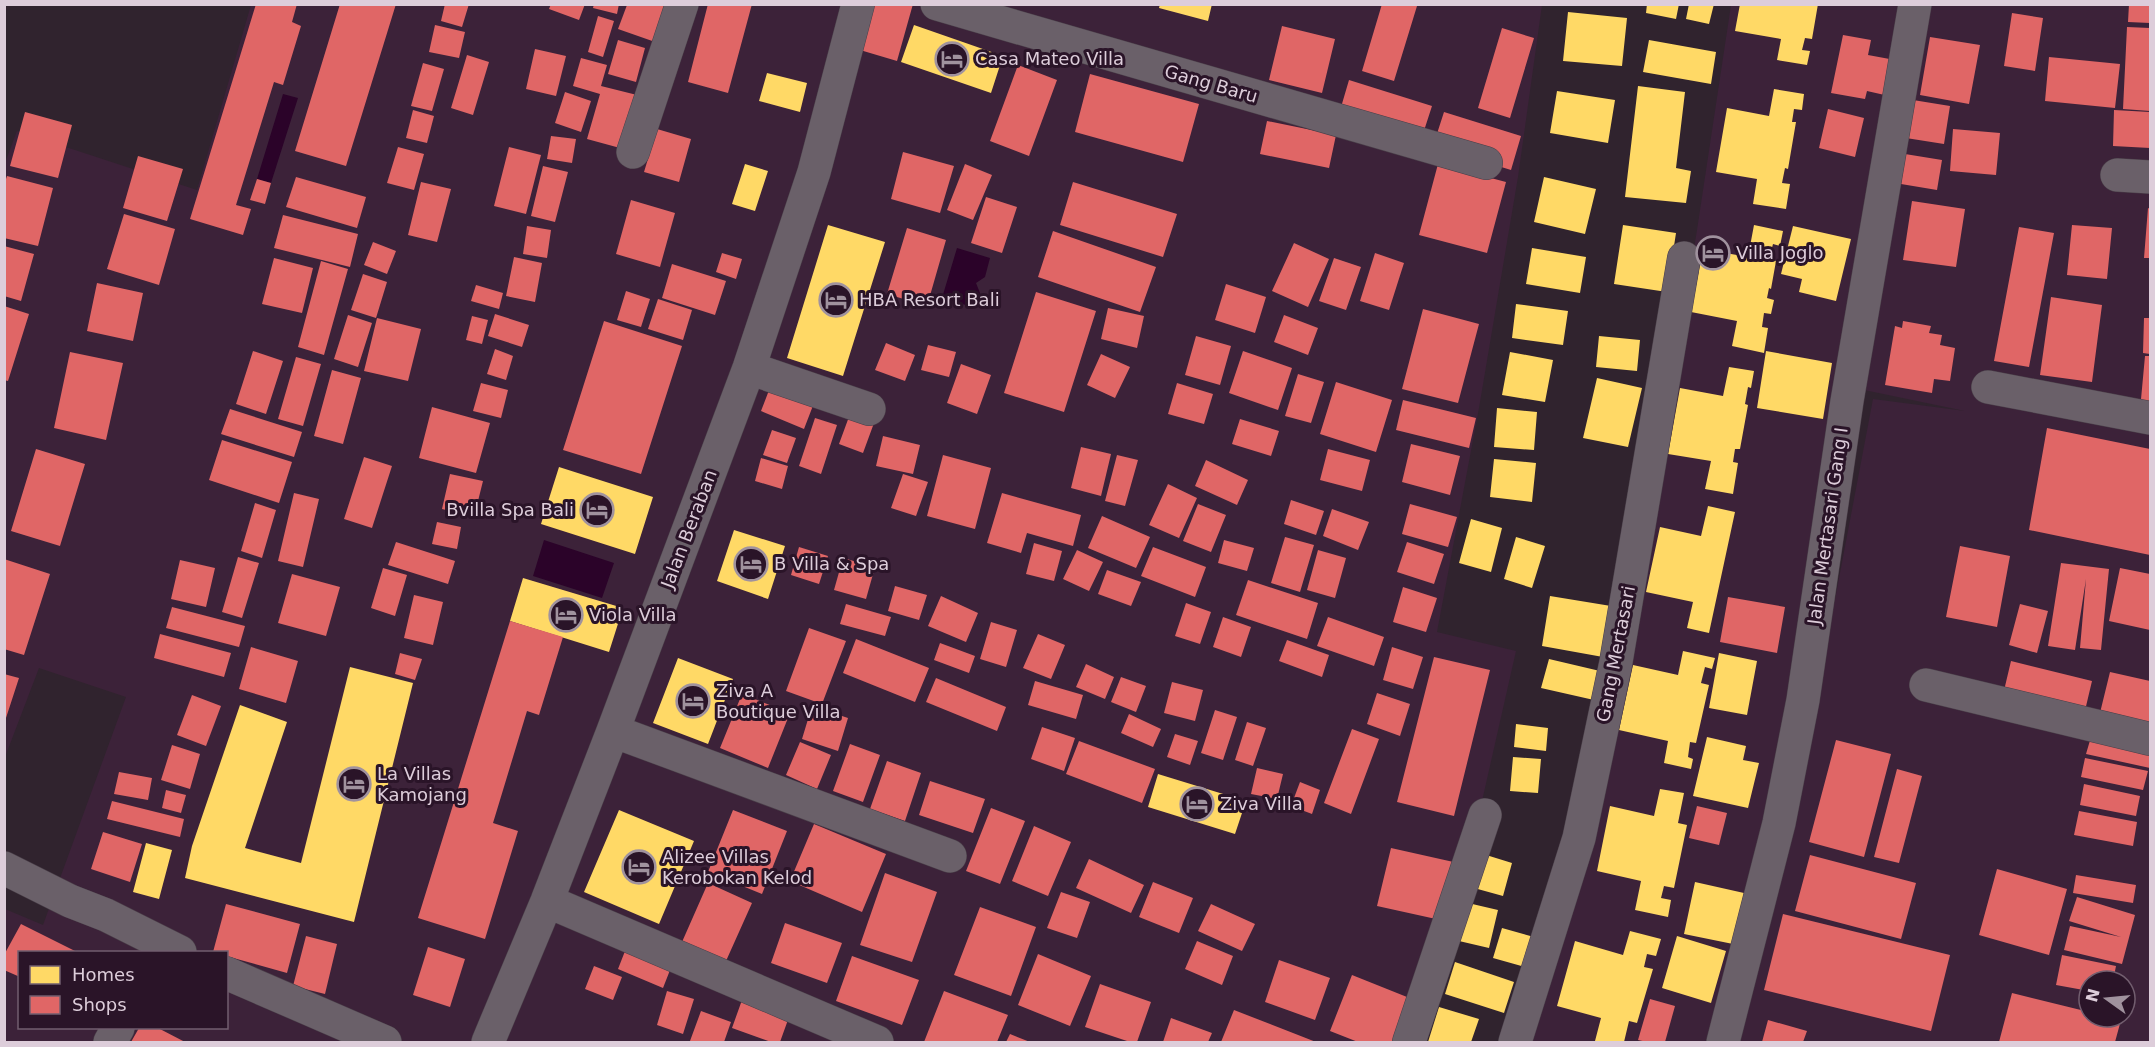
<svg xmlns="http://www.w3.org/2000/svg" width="2155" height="1047" viewBox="0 0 2155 1047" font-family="'DejaVu Sans',sans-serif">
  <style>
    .built { fill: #3c2239; fill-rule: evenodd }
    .water { fill: #2b0329 }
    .homes { fill: #ffd966 }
    .shops { fill: #e06666 }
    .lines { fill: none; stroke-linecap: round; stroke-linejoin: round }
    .minor-casing { stroke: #4a3f49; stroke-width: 34 }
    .minor { stroke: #6a6069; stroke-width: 33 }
    .labels { text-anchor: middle; stroke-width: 6; stroke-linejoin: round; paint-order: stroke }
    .poi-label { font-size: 18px; fill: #ddcdda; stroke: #2a1428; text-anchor: start }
    .street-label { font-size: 18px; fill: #ddcdda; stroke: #2a1428 }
  </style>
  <rect width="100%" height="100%" fill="#30232e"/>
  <!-- built -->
  <path class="built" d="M251 5H1542L1518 177 1479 408 1437 632 1516 651 1480 810 1403 1042H5V909L43 925 126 697 39 668 5 757V163L17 131 197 190ZM20 952H226V1028H20Z
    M1731 5H2150V1042H1739L1752 995 1814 710 1873 399 1965 411 1845 386 1800 697 1715 1042H1520L1627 662 1697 230ZM2089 981H2125V1017H2089Z"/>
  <!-- water -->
  <path class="water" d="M283 94 298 98 271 183 257 179Z
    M957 248 990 258 985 277 976 283 980 293 976 308 942 298Z
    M544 540 614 563 602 598 533 576Z"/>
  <!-- homes -->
  <path class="homes" d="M1160 4H1212L1208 21 1159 8Z
    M1647 4H1679L1676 19 1646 13Z
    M1689 4H1714L1709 24 1686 19Z
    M1740 4H1818L1812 39 1805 38 1802 50 1810 51 1807 65 1777 60 1781 39 1735 31Z
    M1568 12 1627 18 1622 66 1563 61Z
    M914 25 1003 56 991 93 901 62Z
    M1649 40 1716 52 1711 84 1643 72Z
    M767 73 807 83 800 112 759 101Z
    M1638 86 1685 92 1676 168 1691 171 1686 203 1625 197Z
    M1774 89 1804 94 1802 110 1794 109 1792 122H1796L1788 169 1785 168 1782 183 1790 184 1786 209 1753 204 1757 179 1716 172 1727 108 1769 116Z
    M1557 91 1615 100 1608 143 1550 133Z
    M745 164 768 171 755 211 732 204Z
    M1544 177 1596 189 1585 234 1534 222Z
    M828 225 885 242 843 376 787 358Z
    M1623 225 1676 233 1667 292 1614 284Z
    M1754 225 1783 231 1780 246 1773 244 1769 259 1776 261 1771 289 1769 288 1767 298 1774 300 1771 314 1764 313 1762 327 1768 328 1764 353 1732 346 1737 321 1691 312 1703 249 1748 257Z
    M1793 226 1851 239 1836 301 1799 292 1802 279 1781 274Z
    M1532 248 1586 257 1580 293 1526 284Z
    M1516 304 1568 311 1563 345 1512 338Z
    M1599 336 1640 340 1637 371 1596 367Z
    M1766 351 1832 363 1823 419 1757 408Z
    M1510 352 1553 360 1545 402 1502 395Z
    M1729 367 1754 371 1751 388 1748 387 1745 404 1748 405 1740 449H1735L1733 462 1738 463 1733 494 1705 489 1711 461 1668 454 1680 388 1723 396Z
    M1597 378 1642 388 1628 447 1583 438Z
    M1497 408 1537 412 1534 450 1494 447Z
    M1494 459 1536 463 1532 502 1490 497Z
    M559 467 653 497 635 554 541 524Z
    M1708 506 1735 512 1709 633 1687 628 1693 602 1646 592 1660 527 1701 536Z
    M1471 519 1502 528 1491 572 1459 563Z
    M734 530 785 546 768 599 717 581Z
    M1516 537 1545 546 1532 588 1504 579Z
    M523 578 623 608 609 652 510 621Z
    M1550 596 1611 606 1603 657 1542 646Z
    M1683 651 1715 658 1712 669 1705 667 1701 683 1709 685 1696 743 1690 742 1688 757 1693 759 1691 769 1664 763 1668 741 1619 730 1633 665 1678 675Z
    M1719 653 1757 661 1747 715 1709 708Z
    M678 658 733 679 708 744 653 723Z
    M1549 659 1600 671 1594 700 1541 688Z
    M350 667 413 683 354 922 185 878 192 846 240 705 287 722 245 848 301 863Z
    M1516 724 1548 728 1546 751 1514 747Z
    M1707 737 1746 746 1743 760 1759 763 1748 808 1693 796Z
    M1513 757 1541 759 1538 793 1510 791Z
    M1158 774 1246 801 1235 834 1148 807Z
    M1660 789 1684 793 1678 823 1687 825 1674 888 1664 886 1661 898 1671 900 1668 917 1635 910 1641 881 1597 871 1610 806 1654 816Z
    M619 810 694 841 659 924 584 892Z
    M146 843 172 850 159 899 133 892Z
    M1483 854 1512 863 1503 896 1474 888Z
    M1695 882 1744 893 1733 944 1684 934Z
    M1468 903 1498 910 1489 948 1459 941Z
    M1502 928 1534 937 1525 967 1493 958Z
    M1630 931 1661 939 1656 956 1647 954 1644 967 1653 969 1637 1023 1629 1021 1624 1042 1595 1041 1601 1018 1557 1006 1575 941 1623 955Z
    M1677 936 1726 951 1711 1003 1662 988Z
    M1455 962 1514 982 1504 1013 1445 994Z
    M1439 1007 1479 1019 1471 1042H1428Z"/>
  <!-- shops -->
  <path class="shops" d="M256 4H297L292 22 301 26 283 85 274 82 236 205 251 209 243 235 190 219Z
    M340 4H396L346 166 295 151Z
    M445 4H469L462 27 441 21Z
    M551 4H585L579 20 549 9Z
    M594 4H619L617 14 593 8Z
    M708 4H752L728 93 688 82Z
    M873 4 887 6 888 4H913L897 61 860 50Z
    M1382 4 1417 6 1394 81 1362 71Z
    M2129 4H2150V23L2128 22Z
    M627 5H671L658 43 618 29Z
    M2012 13 2043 18 2035 71 2004 66Z
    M598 16 614 21 603 57 588 52Z
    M435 25 465 32 459 58 429 52Z
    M1282 26 1335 39 1322 93 1269 80Z
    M2127 27 2150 28V111L2123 109Z
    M1502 28 1534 38 1510 118 1478 108Z
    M1843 35 1871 40 1868 55 1895 60 1889 96 1867 91 1865 99 1831 93Z
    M1930 37 1980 45 1969 104 1920 95Z
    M618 40 645 48 636 82 608 74Z
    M535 49 566 56 556 96 526 89Z
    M467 55 489 62 473 115 451 108Z
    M2049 57 2120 64 2115 108 2045 101Z
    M581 58 607 65 601 86 645 97 631 151 587 139 600 94 573 86Z
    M423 63 444 69 432 111 411 106Z
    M1018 65 1057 80 1029 156 990 141Z
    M1090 74 1199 104 1183 162 1075 132Z
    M1349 80 1432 106 1421 140 1339 114Z
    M565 92 591 101 581 132 555 123Z
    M1913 100 1950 106 1944 144 1906 138Z
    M1828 109 1864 118 1855 157 1819 148Z
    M413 110 434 116 427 143 406 138Z
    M2114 110 2150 112V148L2113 146Z
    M25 112 72 125 58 178 10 166Z
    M1444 112 1521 136 1511 170 1433 146Z
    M1267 121 1336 135 1329 168 1260 154Z
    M657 129 691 139 679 182 644 172Z
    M1953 129 2000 133 1996 175 1950 171Z
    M551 136 576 139 572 163 547 159Z
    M398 147 424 154 414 190 387 183Z
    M509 147 541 155 526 214 494 206Z
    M903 152 954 166 940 213 891 199Z
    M1905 154 1942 160 1937 190 1901 184Z
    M138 156 183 169 167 221 123 208Z
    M965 164 992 175 973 220 947 210Z
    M1438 164 1506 182 1487 253 1419 235Z
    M543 166 568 172 555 222 531 216Z
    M7 176 53 188 38 246 4 238V185Z
    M296 177 366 197 357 228 286 207Z
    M257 179 271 183 265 204 250 200Z
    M421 182 451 189 437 242 408 235Z
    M1073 182 1177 214 1163 257 1060 225Z
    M986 197 1017 207 1002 253 971 243Z
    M631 200 675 213 660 267 616 254Z
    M1912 201 1965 209 1956 267 1903 260Z
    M2148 208 2150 209V258H2144Z
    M124 214 175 229 159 285 107 269Z
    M283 215 358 234 350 267 274 248Z
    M2072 225 2112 228 2107 279 2067 275Z
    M527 226 551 230 547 258 523 254Z
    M2019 227 2054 233 2029 367 1994 361Z
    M907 228 946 240 927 306 887 294Z
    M1053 231 1156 267 1140 312 1038 277Z
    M373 242 396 251 387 274 364 265Z
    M1294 243 1329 259 1308 307 1272 291Z
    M4 246 34 254 21 301 4 296Z
    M722 253 742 259 736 279 716 272Z
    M1375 253 1404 263 1389 310 1360 301Z
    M514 257 542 263 535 302 506 296Z
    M274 258 313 268 302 313 262 304Z
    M1334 258 1361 267 1346 310 1319 301Z
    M321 261 348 269 324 355 298 347Z
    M672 264 726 281 715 315 662 298Z
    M363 274 387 282 376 318 351 310Z
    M97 283 143 293 133 341 87 331Z
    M1226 284 1266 297 1255 333 1215 320Z
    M476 285 503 293 499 309 471 301Z
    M626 291 650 299 641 327 617 320Z
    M1036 292 1096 311 1064 412 1004 393Z
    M2051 297 2102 305 2092 382 2040 375Z
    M658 299 692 310 683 340 648 329Z
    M4 306 29 314 8 381 4 380Z
    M1108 308 1144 316 1137 348 1101 339Z
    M1423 309 1479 324 1458 403 1402 389Z
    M495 314 529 325 522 347 488 336Z
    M348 315 372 323 358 367 334 359Z
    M1284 315 1318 328 1308 355 1274 342Z
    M472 316 488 320 482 344 466 340Z
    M377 318 421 329 408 381 364 371Z
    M2144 318H2150V354L2143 353Z
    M604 321 682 346 641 474 563 450Z
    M1903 321 1931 326 1929 333 1942 335 1940 345 1955 348 1950 381 1934 379 1932 393 1885 385 1895 326 1902 328Z
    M1196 336 1231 346 1220 385 1185 375Z
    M886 343 915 355 905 381 875 370Z
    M928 345 956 352 949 377 921 370Z
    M495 349 513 356 506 380 487 374Z
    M253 351 283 361 266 414 236 404Z
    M1243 351 1292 368 1278 410 1229 393Z
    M70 352 123 363 106 440 54 428Z
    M1101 354 1130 367 1115 398 1087 385Z
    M2145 356H2150V411L2140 410Z
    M296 357 321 364 303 426 278 419Z
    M961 364 991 375 977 414 947 403Z
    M332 370 361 378 343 444 314 436Z
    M1298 374 1324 382 1311 423 1285 416Z
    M1336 382 1392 400 1376 452 1320 434Z
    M481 383 508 390 501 418 473 411Z
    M1177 383 1213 394 1204 424 1168 414Z
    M771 385 814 403 804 429 761 411Z
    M1403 400 1476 418 1469 448 1396 430Z
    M432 407 490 423 476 473 419 458Z
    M230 409 302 432 294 457 221 434Z
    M850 414 874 423 863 453 839 444Z
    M815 418 837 425 821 474 799 466Z
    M1240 419 1279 431 1271 456 1232 444Z
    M2047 428 2150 449V555L2029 530Z
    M772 430 796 438 787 463 763 455Z
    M883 436 920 445 913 474 876 466Z
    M222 440 292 462 279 503 209 480Z
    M1411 444 1460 456 1450 495 1402 482Z
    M1081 447 1111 454 1101 496 1071 488Z
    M36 449 85 464 60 546 11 531Z
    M1328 449 1370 460 1362 491 1320 480Z
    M943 455 991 468 975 529 927 516Z
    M1117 455 1138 460 1125 506 1105 501Z
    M364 457 392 466 372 528 344 519Z
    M761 458 788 466 782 489 755 481Z
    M1206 460 1248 480 1237 505 1195 486Z
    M450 474 483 481 474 517 442 509Z
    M903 474 928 482 916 516 891 508Z
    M1168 484 1197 498 1179 538 1149 525Z
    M294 493 319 499 303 567 278 561Z
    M1002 493 1081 515 1073 546 1027 533 1021 553 987 543Z
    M1291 500 1324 511 1316 535 1284 524Z
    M255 503 276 510 262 558 241 551Z
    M1198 504 1226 515 1211 552 1183 541Z
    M1410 504 1457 517 1448 547 1402 534Z
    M1332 509 1369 522 1358 550 1323 536Z
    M1102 516 1150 537 1136 568 1088 548Z
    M437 522 461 527 457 549 432 544Z
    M1285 537 1314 545 1300 592 1271 583Z
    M1224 540 1254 548 1247 571 1218 563Z
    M396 542 455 561 448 584 388 565Z
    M1407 542 1444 554 1434 584 1397 572Z
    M1034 543 1062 551 1054 581 1026 574Z
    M1960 546 2010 556 1997 627 1946 617Z
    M799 547 828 556 819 584 791 575Z
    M1153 547 1206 567 1195 597 1141 576Z
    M1077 550 1103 562 1089 591 1063 579Z
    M1318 550 1346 558 1335 598 1307 590Z
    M238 557 259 563 242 618 222 612Z
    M843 558 875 567 866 599 834 590Z
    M4 559 50 574 24 655 4 649Z
    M180 560 215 568 206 607 171 599Z
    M2061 563 2109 569 2101 650 2080 648 2086 579 2075 650 2048 646Z
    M383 568 407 575 395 616 371 608Z
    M2120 568 2150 574V630L2109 621Z
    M1107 570 1141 582 1131 606 1098 594Z
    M292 574 340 587 326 636 278 623Z
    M1248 580 1318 603 1307 639 1236 615Z
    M895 586 927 595 919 620 888 611Z
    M1403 587 1437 598 1426 632 1393 622Z
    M414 595 443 602 433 645 404 638Z
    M941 596 978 613 966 642 928 626Z
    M1728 597 1785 607 1777 653 1720 642Z
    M1186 603 1211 612 1200 644 1175 636Z
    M846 604 891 617 885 636 840 624Z
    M2020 604 2048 611 2037 653 2009 645Z
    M172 607 245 626 239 647 166 628Z
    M1223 617 1251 627 1241 657 1213 647Z
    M1328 617 1384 637 1374 666 1317 646Z
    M510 621 563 637 539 715 527 711 493 823 518 831 485 939 418 918Z
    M991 622 1017 630 1006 667 980 659Z
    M809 628 846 641 822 704 786 691Z
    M160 634 231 653 224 677 154 658Z
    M1038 634 1065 645 1051 679 1023 668Z
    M856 639 929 668 915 702 843 673Z
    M1287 640 1329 655 1322 677 1279 661Z
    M940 643 975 656 969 673 934 660Z
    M251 647 298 661 286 703 239 689Z
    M1392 647 1423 657 1413 689 1383 680Z
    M400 653 422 659 415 680 395 674Z
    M1434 657 1490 670 1454 816 1397 802Z
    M2011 661 2092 681 2083 719 2002 699Z
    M1086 664 1114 677 1105 699 1076 687Z
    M2110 672 2150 681V733L2098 721Z
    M4 674 19 678 5 721H4Z
    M1121 677 1146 686 1136 712 1111 702Z
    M936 678 1006 707 997 731 926 702Z
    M1035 681 1083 695 1076 719 1028 705Z
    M1172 682 1203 690 1195 721 1164 713Z
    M1377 693 1410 704 1400 736 1367 724Z
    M742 694 790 713 768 768 720 748Z
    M192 695 221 706 206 746 177 735Z
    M812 706 848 718 838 751 802 739Z
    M1215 710 1237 717 1223 760 1201 753Z
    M1129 714 1161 729 1153 747 1121 733Z
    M1247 722 1266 728 1253 766 1235 760Z
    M1042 727 1075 738 1064 771 1031 759Z
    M1352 729 1379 739 1351 814 1324 803Z
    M1175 734 1198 741 1190 765 1167 757Z
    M2091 737 2150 749V768L2086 754Z
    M1836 740 1891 754 1864 857 1809 842Z
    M1079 741 1155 769 1142 803 1066 774Z
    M800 742 831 755 817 789 786 775Z
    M850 744 880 755 863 802 833 791Z
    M172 745 200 754 190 789 161 780Z
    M2085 758 2148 771 2143 790 2081 777Z
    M887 761 921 773 905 821 870 809Z
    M1257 768 1283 774 1277 799 1251 794Z
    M1897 769 1922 776 1899 863 1874 857Z
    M119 772 152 778 148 800 114 794Z
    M930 781 985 799 973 833 919 815Z
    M1300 782 1320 790 1312 814 1291 806Z
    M2084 784 2140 796 2136 816 2080 805Z
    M166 790 186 795 181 813 162 808Z
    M112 801 184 819 180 837 107 819Z
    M1697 806 1727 813 1719 845 1689 838Z
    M991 808 1025 821 1000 884 966 871Z
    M733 810 787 831 762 894 708 872Z
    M2079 811 2137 822 2133 846 2074 835Z
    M814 824 886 854 862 912 790 881Z
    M1034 826 1071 842 1048 896 1012 881Z
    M103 832 142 844 130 882 91 869Z
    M1391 848 1458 863 1445 921 1377 906Z
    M1810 855 1916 883 1901 939 1795 911Z
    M1089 859 1144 885 1131 913 1076 888Z
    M1997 869 2067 889 2049 955 1979 935Z
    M885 873 937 892 912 962 860 945Z
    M2076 875 2136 885 2133 903 2073 893Z
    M1153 882 1193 898 1179 933 1139 917Z
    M708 883 752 903 726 961 682 942Z
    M1061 892 1090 902 1077 938 1047 928Z
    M2077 897 2135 915 2122 964 2064 950 2070 926 2121 937 2069 921Z
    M226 904 300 924 287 973 226 956V952H213Z
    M1211 904 1255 924 1242 951 1198 931Z
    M980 907 1036 927 1011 996 954 975Z
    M1783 914 1950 955 1931 1031 1764 990Z
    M785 923 842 943 827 983 771 963Z
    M21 924 77 952H20V977L4 970V955Z
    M306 936 337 944 325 994 293 986Z
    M1197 941 1233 956 1222 985 1185 969Z
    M627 946 672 965 663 988 618 969Z
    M428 947 465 959 450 1007 413 995Z
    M1038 954 1091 976 1070 1026 1018 1005Z
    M2062 955 2116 966 2113 981H2089V991L2056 985Z
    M852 956 919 980 902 1025 836 1001Z
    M1279 960 1330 978 1315 1020 1265 1002Z
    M594 966 622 977 613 1000 585 989Z
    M1352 975 1417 1001 1401 1042H1358L1330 1031Z
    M1100 984 1151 1002 1137 1042H1130L1085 1027Z
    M667 991 694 999 683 1034 657 1025Z
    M944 991 1008 1015 997 1042H924Z
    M2012 993 2089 1012V1017H2108L2121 1020 2115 1042H1999Z
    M1650 999 1675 1006 1665 1042H1647L1638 1040Z
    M742 1000 789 1017 780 1042H771L732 1028Z
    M1234 1010 1316 1042H1221Z
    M701 1011 731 1022 724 1042H696L690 1041Z
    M1171 1018 1212 1033 1208 1042H1163Z
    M1768 1020 1807 1031 1803 1042H1762Z
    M139 1028H158L185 1042H131Z
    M1010 1034 1030 1042H1006Z"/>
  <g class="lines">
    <!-- minor casing -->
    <g class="minor-casing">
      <path id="minor" d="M937 4 1486 163
        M633 152 682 4
        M2117 175 2150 177
        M749 368 869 409
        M1988 387 2150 418
        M1926 685 2150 739
        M613 731 950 856
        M4 868 70 901 106 915 180 952
        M547 901 877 1042
        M226 973 385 1042
        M110 1042 118 1028
        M488 1042 547 901 613 731 749 368 814 172 858 4
        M1409 1042 1485 815
        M1515 1042 1579 838 1616 662 1684 258
        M1723 1042 1779 823 1803 700 1847 401 1915 4"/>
    </g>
    <!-- minor -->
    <use href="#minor" class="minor"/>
  </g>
  <!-- icons -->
  <defs>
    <g id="hotel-ring" transform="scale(1.725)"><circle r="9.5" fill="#2a1428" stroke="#a0929e" stroke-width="1.5"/><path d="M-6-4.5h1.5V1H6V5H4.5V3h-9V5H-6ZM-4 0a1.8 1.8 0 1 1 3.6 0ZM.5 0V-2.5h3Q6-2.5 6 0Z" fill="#a0929e"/></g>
  </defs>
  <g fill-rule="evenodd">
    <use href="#hotel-ring" x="952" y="59"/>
    <use href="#hotel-ring" x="1713" y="253"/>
    <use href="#hotel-ring" x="836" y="300"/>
    <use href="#hotel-ring" x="597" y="510"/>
    <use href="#hotel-ring" x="751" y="564"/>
    <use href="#hotel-ring" x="566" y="615"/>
    <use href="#hotel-ring" x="693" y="701"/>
    <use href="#hotel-ring" x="354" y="784"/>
    <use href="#hotel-ring" x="1197" y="804"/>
    <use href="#hotel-ring" x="639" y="867"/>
  </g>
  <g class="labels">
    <!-- poi labels -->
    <g class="poi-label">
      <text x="975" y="65">Casa Mateo Villa</text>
      <text x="1736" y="259">Villa Joglo</text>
      <text x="859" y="306">HBA Resort Bali</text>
      <text x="574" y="516" text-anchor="end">Bvilla Spa Bali</text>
      <text x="774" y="570">B Villa &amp; Spa</text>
      <text x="589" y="621">Viola Villa</text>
      <text x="716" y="697">Ziva A<tspan x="716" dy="21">Boutique Villa</tspan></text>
      <text x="377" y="780">La Villas<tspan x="377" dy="21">Kamojang</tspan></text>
      <text x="1220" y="810">Ziva Villa</text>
      <text x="662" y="863">Alizee Villas<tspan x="662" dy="21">Kerobokan Kelod</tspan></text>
    </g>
    <!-- street labels -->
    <g class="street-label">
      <text transform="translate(1211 84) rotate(16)" y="6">Gang Baru</text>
      <text transform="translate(1828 526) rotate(-82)" y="6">Jalan Mertasari Gang I</text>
      <text transform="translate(689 529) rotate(-69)" y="6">Jalan Beraban</text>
      <text transform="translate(1616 654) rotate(-79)" y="6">Gang Mertasari</text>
    </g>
  </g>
  <!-- border -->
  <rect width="2155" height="1047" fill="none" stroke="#ddcdda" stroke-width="12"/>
  <!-- legend -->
  <rect x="18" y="951" width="210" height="78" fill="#2a1428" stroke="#725e6f" stroke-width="1.5"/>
  <rect x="30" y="966" width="30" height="18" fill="#ffd966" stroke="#725e6f" stroke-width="1.5"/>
  <text x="72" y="981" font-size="18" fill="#ddcdda">Homes</text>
  <rect x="30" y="996" width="30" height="18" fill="#e06666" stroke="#725e6f" stroke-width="1.5"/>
  <text x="72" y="1011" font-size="18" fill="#ddcdda">Shops</text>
  <!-- north arrow -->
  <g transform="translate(2107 999) rotate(285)"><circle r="28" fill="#2a1428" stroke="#725e6f" stroke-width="1.5"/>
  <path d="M0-4.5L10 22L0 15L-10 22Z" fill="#a0929e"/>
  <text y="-9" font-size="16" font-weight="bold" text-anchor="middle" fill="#ddcdda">N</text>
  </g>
</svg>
